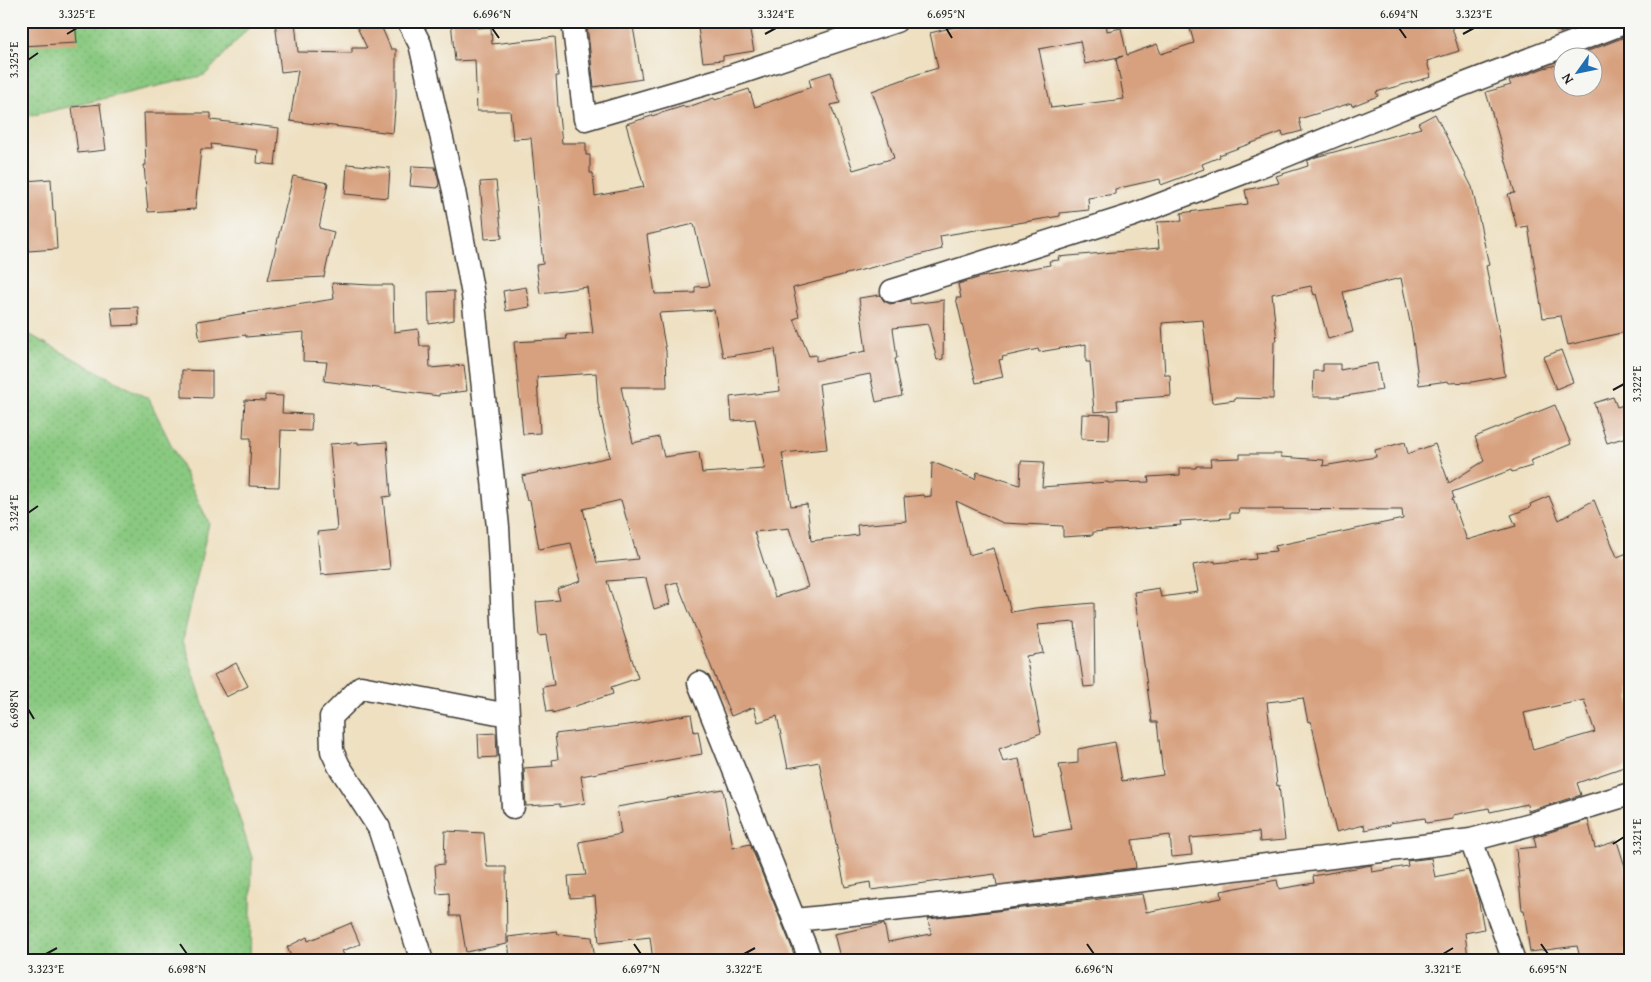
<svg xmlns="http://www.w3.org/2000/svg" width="1651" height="982" viewBox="0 0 1651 982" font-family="'Gentium Book Plus',serif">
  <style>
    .grass { fill: url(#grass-dots); stroke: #52724e }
    .building { fill: #d7a07e; fill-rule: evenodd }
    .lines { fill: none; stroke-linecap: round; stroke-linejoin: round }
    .minor-casing { stroke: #3c3935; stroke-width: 25 }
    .minor { stroke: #fff; stroke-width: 22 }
    .ticks { fill: none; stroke: #1c1c1c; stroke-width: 2 }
    .neatline { fill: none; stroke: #1c1c1c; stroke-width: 2 }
    .ticks-label { font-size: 12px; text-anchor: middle; fill: #1c1c1c }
  </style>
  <defs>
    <pattern id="grass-dots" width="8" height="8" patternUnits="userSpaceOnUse" patternTransform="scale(1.25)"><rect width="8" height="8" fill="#89c980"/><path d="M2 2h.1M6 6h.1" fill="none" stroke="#76ac6e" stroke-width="1.8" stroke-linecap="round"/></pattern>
  </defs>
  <rect width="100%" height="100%" fill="#f6f6f2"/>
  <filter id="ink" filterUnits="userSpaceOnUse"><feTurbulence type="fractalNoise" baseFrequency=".02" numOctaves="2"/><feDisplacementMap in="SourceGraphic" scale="10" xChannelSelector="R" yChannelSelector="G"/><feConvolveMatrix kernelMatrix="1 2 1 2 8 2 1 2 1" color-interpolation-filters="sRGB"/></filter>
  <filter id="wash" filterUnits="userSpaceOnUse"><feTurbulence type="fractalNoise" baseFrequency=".0096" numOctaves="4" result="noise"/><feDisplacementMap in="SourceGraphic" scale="20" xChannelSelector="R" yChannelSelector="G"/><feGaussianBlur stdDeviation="1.12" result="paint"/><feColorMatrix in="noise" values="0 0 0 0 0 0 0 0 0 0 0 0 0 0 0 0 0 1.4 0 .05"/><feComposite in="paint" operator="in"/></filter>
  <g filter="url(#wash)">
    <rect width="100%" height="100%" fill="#eee0c1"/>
    <!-- grass -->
    <path class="grass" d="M21 21H255L205 75 21 118Z
      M21 330 149 399 209 523 183 640 252 858 250 961H21Z"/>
    <g id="blocks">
      <!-- building -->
      <path class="building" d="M21 21H75L77 43 21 46Z
        M275 21H295L298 52 352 53V48H367L354 21H379L391 49H396V98L393 133 290 121 298 70 281 72Z
        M451 21H476L477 28 491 27 492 44 555 37 558 76H556L558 107 562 143H586V155H590V173H593L595 196 644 187 626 124 684 106 685 108 714 98 715 100 749 89 755 107 811 87 809 79 831 72 840 103 831 105 853 170 894 158 882 121H883L872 91 918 74 938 68 930 33 979 21H1106L1107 31 1121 28 1127 55 1157 44 1161 54 1194 43 1188 21H1450L1459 51 1427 61 1431 77 1376 92 1378 96 1352 106 1351 103 1299 119 1302 131 1283 136 1282 132 1219 155 1220 157 1202 164 1204 169 1161 185 1160 179 1115 189V194L1088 198 1089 210 1060 213V216L940 236 942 249 793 288 799 317 794 319 809 356 816 355V361L866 351 859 298 880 295 884 301 890 304 910 299V304L944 300 943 359 937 360 928 324 893 328 897 358 895 359 902 396 876 402 870 374 819 384 827 449 782 453 791 506 807 504 811 541 858 535 857 525 906 521 904 497 923 495 924 497 931 496 932 462 975 479 977 472 1020 485 1021 461 1044 462 1042 487 1108 482V483L1149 482 1148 477 1180 475V468H1196V466H1211L1210 459 1240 458V454H1281V457L1324 460 1323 466 1376 457 1375 450 1405 442 1408 454 1435 444 1449 483 1484 461 1475 437 1555 405 1571 444 1530 461 1532 466 1512 472 1511 470 1452 492 1454 498 1452 499 1467 540 1516 526 1511 515 1531 507 1530 504 1549 496 1559 520 1594 500 1617 557 1630 552V765L1577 783 1581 795 1528 811 1527 804 1490 812 1489 808 1453 815V819L1426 823 1425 818 1390 823V825L1365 830 1364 825 1336 832 1311 721 1308 722 1303 698 1267 702 1277 786 1279 785 1285 840 1260 842 1259 832 1190 838 1192 855 1172 857 1170 835 1132 840 1136 868 997 885 995 874 871 890 870 882 845 887 819 762 788 768 777 716 758 722 754 707 731 716 677 582 666 585 670 604 654 609 646 578 607 581 638 678 611 687 613 694 553 713V711L547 712 543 687 554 685 546 635 539 636 536 602 560 600 557 589 581 581 571 543 539 549 530 500 527 501 522 476 610 457 598 403 596 373 537 377 540 433 523 434 514 342 567 339 566 335 593 333 587 287 540 293 536 265 543 264 531 138 513 139 510 111H477L475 60 455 61ZM1080 41 1085 64 1123 56 1116 59 1124 99 1051 108 1039 49ZM694 224 709 286 695 287V293L655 294 647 235ZM714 310 723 357 775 349 780 391 730 397 732 421 755 419 765 469 702 473 699 452 664 457 659 437 633 443 621 387H667L666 351 659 313ZM621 500 638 559 597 563 583 509ZM956 501 1003 523 1063 526V537L1093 535V532L1181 525 1180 521 1230 518V513H1239L1238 509 1402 510 1403 519 1275 546 1276 551 1255 553 1256 559 1215 563V561L1193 565 1198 592 1161 597 1159 588 1134 592 1152 722H1157L1163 775 1122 781 1115 742 1078 749V763L1059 765 1072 829 1034 835 1019 759 1003 762 999 749 1041 733 1026 656 1043 653 1037 625 1075 622 1076 634 1084 687 1095 686 1094 603 1035 608 1011 612 994 548 969 555ZM789 528 808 587 775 597 754 532ZM1584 700 1595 732 1533 750 1524 713Z
        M615 21H632L642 79 594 87 587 25Z
        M697 21H748L754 51 723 56V60L703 62Z
        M1557 21H1592L1560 33Z
        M1630 35V331L1568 345 1561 316 1543 318 1528 226 1517 228 1508 194 1515 193 1486 92 1511 85 1509 81 1544 68 1564 63V88H1594V58H1570Z
        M100 104 106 150 78 153 72 107Z
        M144 113H211V120L279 128 275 165 257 163 258 150 211 144 212 149H201L195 209 148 212 144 165H146Z
        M1435 114 1472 187 1489 265 1486 266 1503 354H1502L1505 376 1472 382 1449 383 1448 381 1419 385 1412 332 1401 278 1343 292 1353 332 1328 339 1316 294 1314 295 1311 286 1272 294 1277 341H1274L1273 399 1235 398V400L1212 403 1203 320 1162 323 1165 375H1170L1171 396 1117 400 1118 410 1094 412 1090 362H1086V344L1039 352 1038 349 1002 357 1003 359 999 360 1003 377 976 383 956 298H961L958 284 981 277 1050 265 1049 261 1059 260 1058 257 1159 248 1157 222 1182 221 1181 213 1248 204 1245 190 1279 183 1276 176 1308 166 1307 161 1316 157 1421 128 1418 123Z
        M347 164 390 168 388 198 345 194Z
        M412 166 435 167 439 183 438 188 410 186Z
        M293 176 328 183 319 228 334 232 324 277 268 280Z
        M51 179 53 211H55L57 249 28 251 26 214 29 213 26 181Z
        M496 181 502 238 485 239 480 182Z
        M332 283 371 285H393L394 332 418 329 420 346H429L430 368 464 365 467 391 439 394V396L324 381 327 362 303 361 304 332 246 337V335L200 341 197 321 334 299Z
        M526 287 530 307 506 311 503 291Z
        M454 291V320L429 324 428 292Z
        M138 307 139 325 113 326 111 308Z
        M1561 350 1573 382 1556 389 1543 357Z
        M1377 363 1382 390 1340 397H1313L1314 371H1323V364H1340V370Z
        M182 370 212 371V398L182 397Z
        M265 395 283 396 282 413 312 414 311 431 281 430 279 487 249 486 251 438H243L245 400 265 401Z
        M1613 397 1617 407 1630 403V436L1607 443 1594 403Z
        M1082 414 1110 415 1109 440 1081 439Z
        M358 442V444L387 442 391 496 383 497 390 569 321 575 317 532 337 530 330 444Z
        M236 663 248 686 226 697 214 675Z
        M691 714 694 732 698 731 702 754 581 776 585 803 560 807V804L526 806 524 768 553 766 552 760 558 759 555 734 636 724Z
        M496 733 497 757 479 758 478 734Z
        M723 789 733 848 750 844 792 948 795 961H653L650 937 599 943 595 896 570 898 568 876 586 875 579 842 621 834 617 807Z
        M1588 820 1595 848 1617 841 1630 883V949L1625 950 1628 961H1581L1577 946 1530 952 1524 910H1522L1516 849 1536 847 1534 837Z
        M445 831 484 833 487 867H506L507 944 466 952 460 916H450L449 893 437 894 435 865 444 864Z
        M1431 858 1435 877 1468 870 1478 898 1484 929 1465 933 1468 958 1449 961H934L933 956 907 961H841L834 934 884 924 888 942 931 934 928 919 1142 894 1146 912 1222 898 1221 891 1256 884 1277 880 1279 889 1314 883 1313 876 1371 865 1372 872 1408 866 1407 861Z
        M351 923 360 944 342 951 347 961H293L287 947 307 937 308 941Z
        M557 931 558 934 592 937 595 961H510L508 937Z"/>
    </g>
  </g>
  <g filter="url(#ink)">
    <use href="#blocks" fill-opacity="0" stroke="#3c3935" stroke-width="1"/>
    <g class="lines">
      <!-- minor casing -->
      <g class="minor-casing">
        <path id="minor" d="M408 21 420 44 454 191 473 295 498 527 513 807
          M573 21 585 119 722 79 896 21
          M892 291 1133 215 1258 167 1402 108 1629 21
          M699 683 811 961
          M1471 840 1514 961
          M795 920 957 903 1471 840 1531 824 1630 794
          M422 961 379 828 339 766 332 751 331 717 361 687 508 715"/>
      </g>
      <!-- minor -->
      <use href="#minor" class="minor"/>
    </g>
  </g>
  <!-- ticks -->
  <path class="ticks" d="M492 28 499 38M946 28 952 38M1399 28 1406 38M67 34 77 28M765 34 776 28M1463 34 1474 28M28 60 38 53M1613 390 1624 384M28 513 38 506M28 709 34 719M1613 844 1624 837M180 944 187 954M634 944 641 954M1087 944 1094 954M1541 944 1548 954M46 954 57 948M744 954 755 948M1443 954 1453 948"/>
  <!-- margin -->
  <rect width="1651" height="982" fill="none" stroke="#f6f6f2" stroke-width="55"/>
  <!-- north arrow -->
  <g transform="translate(1578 72) rotate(237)"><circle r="24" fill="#f6f6f2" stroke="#9f9f9c"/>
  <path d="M0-4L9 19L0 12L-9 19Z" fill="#1f6fb2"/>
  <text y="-8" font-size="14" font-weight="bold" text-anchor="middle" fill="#1c1c1c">N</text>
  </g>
  <rect x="28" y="28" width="1596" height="926" class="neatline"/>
  <g class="ticks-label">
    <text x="77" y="18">3.325°E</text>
    <text x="492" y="18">6.696°N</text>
    <text x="776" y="18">3.324°E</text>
    <text x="946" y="18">6.695°N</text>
    <text x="1399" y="18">6.694°N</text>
    <text x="1474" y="18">3.323°E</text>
    <text transform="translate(14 60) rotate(-90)" y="4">3.325°E</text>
    <text transform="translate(1637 384) rotate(-90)" y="4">3.322°E</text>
    <text transform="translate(14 513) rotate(-90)" y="4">3.324°E</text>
    <text transform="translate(14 709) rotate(-90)" y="4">6.698°N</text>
    <text transform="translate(1637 837) rotate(-90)" y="4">3.321°E</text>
    <text x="46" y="973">3.323°E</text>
    <text x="187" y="973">6.698°N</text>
    <text x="641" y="973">6.697°N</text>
    <text x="744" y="973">3.322°E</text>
    <text x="1094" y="973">6.696°N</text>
    <text x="1443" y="973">3.321°E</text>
    <text x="1548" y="973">6.695°N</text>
  </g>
</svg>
